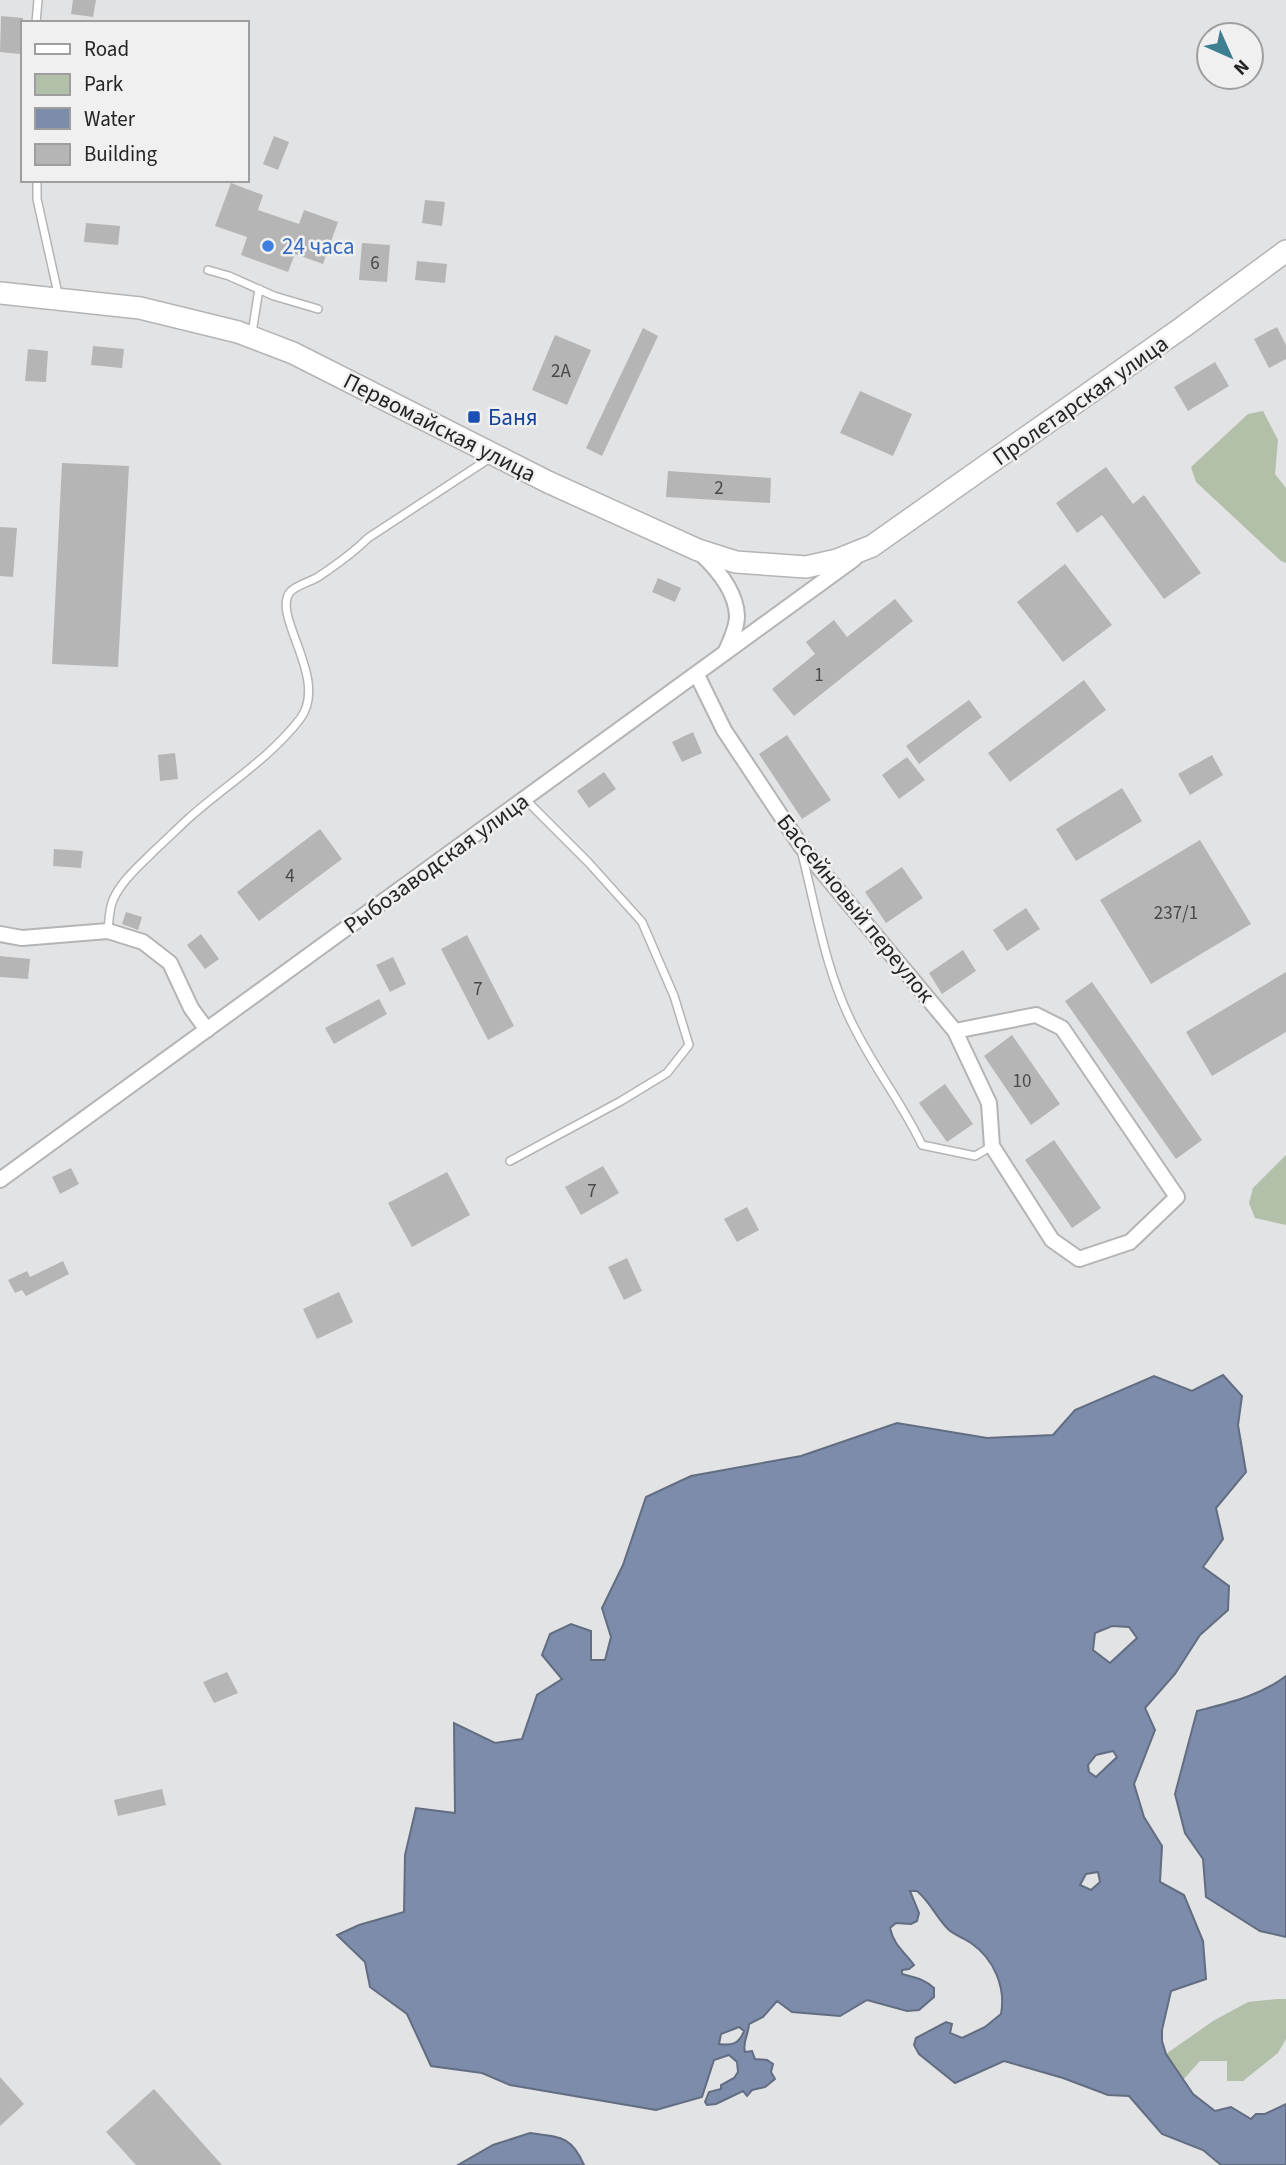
<svg xmlns="http://www.w3.org/2000/svg" width="1286" height="2165" viewBox="0 0 1286 2165" font-family="'Source Sans 3',sans-serif">
  <style>
    .green { fill: #b2c0a9 }
    .water { fill: #7d8caa; stroke: #626d82; stroke-width: 2; fill-rule: evenodd }
    .building { fill: #b6b5b6 }
    .lines { fill: none; stroke-linecap: round; stroke-linejoin: round }
    .lane-casing { stroke: #b4b4b5; stroke-width: 10 }
    .street-casing { stroke: #b4b4b5; stroke-width: 18 }
    .secondary-casing { stroke: #b4b4b5; stroke-width: 24 }
    .lane { stroke: #fff; stroke-width: 7 }
    .street { stroke: #fff; stroke-width: 14 }
    .secondary { stroke: #fff; stroke-width: 21 }
    .shop-dot { fill: #3f7fe0; stroke: #f0f0f1; stroke-width: 2.5 }
    .transit-dot { fill: #1a4fb4; stroke: #f0f0f1; stroke-width: 2.5 }
    .labels { text-anchor: middle; stroke-width: 5; stroke-linejoin: round; paint-order: stroke }
    .number-label { font-size: 19px; fill: #484849 }
    .shop-label { font-size: 23px; fill: #366cbe; stroke: #f0f0f1; text-anchor: start }
    .street-label { font-size: 23px; fill: #242425; stroke: #f0f0f1 }
    .transit-label { font-size: 23px; fill: #164399; stroke: #f0f0f1; text-anchor: start }
  </style>
  <rect width="100%" height="100%" fill="#e2e3e4"/>
  <!-- green -->
  <path class="green" d="M1263 411 1278 440 1275 474 1286 488V563L1281 561 1196 482 1191 467 1248 414Z
    M1286 1155V1225L1255 1218 1249 1203 1253 1188Z
    M1277 1999H1286V2039L1278 2053 1243 2081H1227V2061H1200L1183 2080 1166 2054 1213 2021 1248 2002Z"/>
  <!-- water -->
  <path class="water" d="M1223 1375 1242 1396 1238 1425 1246 1472 1216 1508 1223 1539 1203 1567 1229 1586 1228 1610 1200 1635 1175 1674 1145 1708 1155 1730 1134 1784 1144 1817 1162 1846 1160 1882 1184 1895 1203 1941 1206 1979 1171 1991 1162 2030V2041L1166 2054 1193 2094 1215 2111 1231 2107 1251 2119 1256 2114H1265L1286 2104V2165H1221L1203 2150 1162 2134 1129 2096 1108 2095 1063 2078 1004 2061 955 2083 919 2054 914 2045 916 2038 946 2022 952 2024 950 2033 962 2038 985 2027 1001 2014C1006 1987 994 1959 971 1943 964 1938 954 1935 948 1929 936 1917 931 1903 917 1891H910L919 1913 917 1921 911 1924 896 1923 890 1928C894 1946 904 1951 914 1965L909 1969 902 1970V1974C915 1978 923 1978 934 1988V1997L919 2010 907 2011 867 2000 840 2016 792 2012 777 2001 763 2017 749 2024C749 2034 742 2042 745 2052L752 2051 755 2059 767 2060 773 2064 771 2072 775 2079 765 2087 752 2090 747 2096 743 2091 716 2104 707 2105 705 2102 709 2092 721 2089V2085L734 2078 738 2072 737 2062 729 2055 714 2060 702 2097 656 2110 510 2085 482 2073 431 2066 407 2014 370 1987 365 1962 337 1935 359 1925 404 1912 405 1855 416 1808 455 1813 454 1723 495 1743 522 1739 537 1695 562 1679 542 1655 550 1634 571 1624 591 1631V1660H605L611 1637 602 1608 623 1565 646 1497 691 1476 801 1456 897 1423 987 1438 1053 1435 1075 1410 1154 1376 1192 1391ZM1112 1626 1129 1627 1137 1638 1110 1663 1093 1650 1095 1633ZM1113 1751 1117 1757 1096 1777 1089 1772 1088 1765 1096 1755ZM1098 1872 1100 1882 1091 1890 1080 1885 1086 1874ZM739 2027 744 2031C739 2044 732 2046 719 2044L721 2034Z
    M1286 1676V1937L1260 1931 1206 1897 1203 1859 1185 1833 1175 1794 1197 1711C1228 1703 1260 1696 1286 1676Z
    M530 2133C559 2137 571 2135 584 2165H458L493 2145Z"/>
  <!-- building -->
  <path class="building" d="M73 0H96L93 17 71 14Z
    M1 16 23 18 20 54 0 52Z
    M274 136 289 142 278 170 263 164Z
    M231 183 263 195 258 210 299 224 304 210 338 222 323 264 295 254 288 272 241 255 247 237 215 226Z
    M425 200 445 202 442 226 422 223Z
    M86 223 120 226 118 245 84 242Z
    M362 243 390 245 387 282 359 280Z
    M417 261 447 264 445 283 415 280Z
    M1277 327 1286 345V359L1269 368 1254 339Z
    M643 328 658 336 602 456 586 448Z
    M555 335 591 350 567 405 532 390Z
    M93 346 124 349 122 368 91 365Z
    M28 349 48 351 46 382 25 381Z
    M1215 362 1229 386 1188 411 1174 387Z
    M860 391 912 414 893 456 840 433Z
    M62 463 129 466 118 667 52 664Z
    M1106 467 1133 504 1144 495 1201 573 1164 599 1102 515 1077 533 1056 503Z
    M668 471 771 478 770 503 666 497Z
    M0 527 17 528 13 577 0 576Z
    M1065 564 1112 625 1063 662 1017 602Z
    M658 578 681 588 675 602 652 592Z
    M895 599 913 621 794 716 772 689 815 654 806 642 834 620 847 637Z
    M1084 680 1106 710 1010 782 988 753Z
    M969 700 982 717 919 764 906 746Z
    M693 732 702 753 682 762 672 742Z
    M787 735 831 800 802 819 759 754Z
    M175 753 178 779 160 781 158 755Z
    M1212 755 1223 775 1190 795 1178 774Z
    M907 757 925 780 899 799 882 775Z
    M604 772 616 789 589 808 577 791Z
    M1122 788 1142 821 1076 861 1056 829Z
    M320 829 342 859 259 921 237 892Z
    M1200 840 1251 924 1151 984 1100 900Z
    M54 849 83 851 81 868 53 866Z
    M902 867 923 898 886 923 865 892Z
    M1026 908 1040 929 1007 951 993 930Z
    M126 912 142 917 138 930 122 924Z
    M201 934 219 959 205 969 187 945Z
    M467 935 514 1026 488 1040 441 949Z
    M963 950 976 971 942 994 929 973Z
    M0 956 30 959 28 979 0 977Z
    M393 957 406 984 390 992 376 965Z
    M1286 972V1032L1212 1076 1186 1032Z
    M1092 982 1202 1140 1176 1159 1065 1001Z
    M379 999 387 1014 334 1044 325 1028Z
    M1012 1035 1060 1104 1031 1125 984 1056Z
    M945 1084 973 1124 947 1142 919 1103Z
    M1054 1140 1101 1208 1072 1228 1025 1160Z
    M603 1166 619 1193 581 1215 565 1187Z
    M71 1168 79 1184 60 1194 52 1177Z
    M447 1172 470 1215 412 1247 388 1203Z
    M747 1207 759 1230 737 1242 724 1219Z
    M627 1258 642 1291 624 1300 608 1267Z
    M63 1261 69 1274 26 1296 22 1290 15 1293 8 1280 27 1271 30 1277Z
    M339 1292 353 1322 317 1339 303 1309Z
    M227 1672 238 1693 214 1703 203 1682Z
    M162 1789 166 1805 118 1816 114 1800Z
    M0 2077 24 2104 0 2126Z
    M154 2089 222 2165H136L106 2132Z"/>
  <g class="lines">
    <!-- lane casing -->
    <g class="lane-casing">
      <path id="lane" d="M36 23 38 0
        M37 180V199L59 298
        M208 270 229 276 274 296 318 309
        M252 333 259 289
        M802 854C817 913 826 974 855 1029 875 1069 903 1105 922 1145L975 1156 992 1146
        M108 931C109 921 109 909 113 900 121 881 140 865 154 851 166 840 177 829 189 818 226 785 269 759 300 719 330 679 271 616 290 592 296 585 310 582 318 577 336 565 353 553 368 538L490 458
        M510 1161 621 1101 667 1073 689 1045 674 996 642 922 588 862 525 799"/>
    </g>
    <!-- street casing -->
    <g class="street-casing">
      <path id="street" d="M701 554C718 570 736 591 737 616 737 628 730 642 725 653
        M697 675 724 730 801 846 955 1031 1036 1015 1062 1028 1177 1197 1130 1242 1079 1259 1052 1240 992 1146 989 1103 955 1031
        M0 934 22 938 108 931 143 942 170 963 191 1008 207 1030
        M0 1180 854 559"/>
    </g>
    <!-- secondary casing -->
    <g class="secondary-casing">
      <path id="secondary" d="M0 293 140 308 238 332 293 353 548 482 698 550 736 562 806 567 837 560 872 546 1183 327 1286 251"/>
    </g>
    <!-- lane -->
    <use href="#lane" class="lane"/>
    <!-- street -->
    <use href="#street" class="street"/>
    <!-- secondary -->
    <use href="#secondary" class="secondary"/>
  </g>
  <!-- markers -->
  <circle class="shop-dot" cx="268" cy="246" r="7"/>
  <rect class="transit-dot" x="467" y="410" width="14" height="14" rx="3.5"/>
  <g class="labels">
    <!-- number labels -->
    <g class="number-label">
      <text x="375" y="269">6</text>
      <text x="561" y="377">2А</text>
      <text x="719" y="494">2</text>
      <text x="819" y="681">1</text>
      <text x="290" y="882">4</text>
      <text x="1176" y="919">237/1</text>
      <text x="478" y="995">7</text>
      <text x="1022" y="1087">10</text>
      <text x="592" y="1197">7</text>
    </g>
    <!-- shop labels -->
    <g class="shop-label">
      <text x="282" y="254">24 часа</text>
    </g>
    <!-- street labels -->
    <g class="street-label">
      <text transform="translate(1080 400) rotate(-35)" y="8">Пролетарская улица</text>
      <text transform="translate(440 427) rotate(27)" y="8">Первомайская улица</text>
      <text transform="translate(436 863) rotate(-36)" y="8">Рыбозаводская улица</text>
      <text transform="translate(856 908) rotate(51)" y="8">Бассейновый переулок</text>
    </g>
    <!-- transit labels -->
    <g class="transit-label">
      <text x="488" y="425">Баня</text>
    </g>
  </g>
  <!-- legend -->
  <rect x="21" y="21" width="228" height="161" fill="#f0f0f1" stroke="#9e9e9f" stroke-width="2"/>
  <rect x="35" y="44" width="35" height="10" fill="#ffffff" stroke="#9e9e9f" stroke-width="2"/>
  <text x="84" y="56" font-size="21" fill="#242425">Road</text>
  <rect x="35" y="74" width="35" height="21" fill="#b2c0a9" stroke="#9e9e9f" stroke-width="2"/>
  <text x="84" y="91" font-size="21" fill="#242425">Park</text>
  <rect x="35" y="108" width="35" height="21" fill="#7d8caa" stroke="#9e9e9f" stroke-width="2"/>
  <text x="84" y="126" font-size="21" fill="#242425">Water</text>
  <rect x="35" y="144" width="35" height="21" fill="#b6b5b6" stroke="#9e9e9f" stroke-width="2"/>
  <text x="84" y="161" font-size="21" fill="#242425">Building</text>
  <!-- north arrow -->
  <g transform="translate(1230 56) rotate(135)"><circle r="33" fill="#f0f0f1" stroke="#9e9e9f" stroke-width="2"/>
  <path d="M0-5L12 26L0 18L-12 26Z" fill="#3d7f90"/>
  <text y="-10" font-size="19" font-weight="bold" text-anchor="middle" fill="#242425">N</text>
  </g>
</svg>
